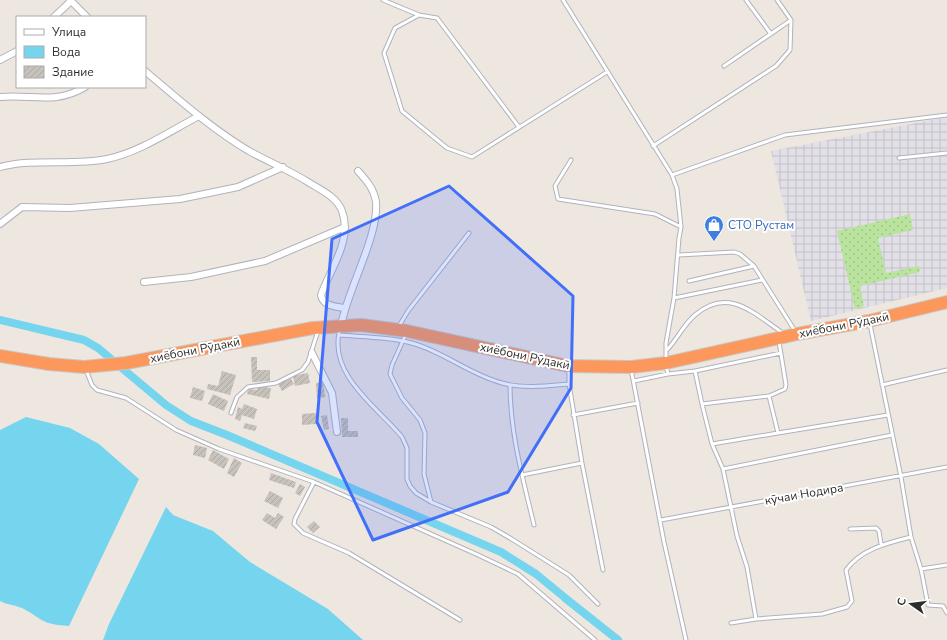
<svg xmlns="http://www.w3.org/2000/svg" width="947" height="640" viewBox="0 0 947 640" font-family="'Nunito Sans',sans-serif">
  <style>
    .industrial { fill: url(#industrial-grid) }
    .grass { fill: url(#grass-dots) }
    .water { fill: #75d5ee }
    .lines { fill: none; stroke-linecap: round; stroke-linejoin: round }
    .canal { stroke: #75d5ee; stroke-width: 8 }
    .building { fill: url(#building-hatch) }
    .lane-casing { stroke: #b0b3bd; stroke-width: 5 }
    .street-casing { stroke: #b0b3bd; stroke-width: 8 }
    .highway-casing { stroke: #c8c8c8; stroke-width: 14 }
    .lane { stroke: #fff; stroke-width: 3 }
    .street { stroke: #fff; stroke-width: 6 }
    .highway { stroke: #fd985c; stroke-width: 12 }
    .marked { fill: #426ff9; fill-opacity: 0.2; stroke: #426ff9; stroke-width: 3; stroke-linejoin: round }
    .labels { text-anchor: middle; stroke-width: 4; stroke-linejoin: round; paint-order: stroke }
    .shop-label { font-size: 12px; fill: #366cbe; stroke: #fff; text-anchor: start }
    .street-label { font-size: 12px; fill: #2d2d2d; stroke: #fff }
  </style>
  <defs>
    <pattern id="industrial-grid" width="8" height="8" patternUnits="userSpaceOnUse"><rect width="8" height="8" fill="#e2e0e7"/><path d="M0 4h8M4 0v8" fill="none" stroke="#c2c0c6"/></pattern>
    <pattern id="grass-dots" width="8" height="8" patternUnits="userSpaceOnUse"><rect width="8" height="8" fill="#bae49d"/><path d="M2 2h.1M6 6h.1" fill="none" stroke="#a0c488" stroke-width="1.8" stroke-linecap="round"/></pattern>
    <pattern id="building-hatch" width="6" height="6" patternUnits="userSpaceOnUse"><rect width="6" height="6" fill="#c7c2bb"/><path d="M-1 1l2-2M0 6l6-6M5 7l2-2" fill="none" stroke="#aba7a1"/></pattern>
  </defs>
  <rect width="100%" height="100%" fill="#eee7e0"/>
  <!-- industrial -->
  <path class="industrial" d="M947 117V288L811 321 771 151Z"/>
  <!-- grass -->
  <path class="grass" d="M910 214 913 230 878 238 886 273 919 266 920 272 860 286 864 306 855 309 837 231Z"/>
  <!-- water -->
  <path class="water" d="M26 417 70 428 99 444 139 479 69 626C42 624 45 621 24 609 17 605 7 605 0 601V430Z
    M166 507 173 515 213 531 250 562 328 609 363 640H103L109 624Z"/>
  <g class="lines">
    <!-- canal -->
    <path class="canal" d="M0 320 84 340 98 348 166 405 191 421 227 435 501 552 536 574 569 601
      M565 598 618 640"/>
  </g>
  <!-- building -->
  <path class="building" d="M251 357H257V370H270V381L252 382Z
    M222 371 236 375 230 395 207 389 208 384 218 386Z
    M308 373 310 383 295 386 293 376Z
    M290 377 294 384 282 391 278 384Z
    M323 382 325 397 317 398 316 383Z
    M258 386 271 388 269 399 247 394 248 389 257 390Z
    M193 387 205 391 202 401 190 398Z
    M213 394 228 401 224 411 208 404Z
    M244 404 257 409 254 419 242 415 240 421 235 419 238 407 242 409Z
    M316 413V424L302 425V414Z
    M327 415 329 429 324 430 321 416Z
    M341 418H348V431H358V437H342Z
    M245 423 257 426 255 431 243 428Z
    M195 445 207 448 205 458 193 455Z
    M213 450 229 459 224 469 208 460Z
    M234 458 242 463 234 477 227 473Z
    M271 473 296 482 294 488 269 480Z
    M300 484 305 487 300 496 295 493Z
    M270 491 283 498 278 508 264 501Z
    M267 513 275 518 278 513 284 517 276 529 262 520Z
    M314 521 320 527 313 533 307 527Z"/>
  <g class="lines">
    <!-- lane casing -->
    <g class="lane-casing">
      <path id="lane" d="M383 0 419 15
        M563 0 672 175 677 189 681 227 679 238 674 298 666 343V360
        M746 0 771 34
        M724 66 791 20
        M519 127 437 18 419 15 395 28 384 53 402 111 447 148 472 157 607 72
        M653 146 776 66 790 50 791 20 777 0
        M899 158 947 153
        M571 160 555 186 558 199 655 214 681 227
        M672 175 785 135 947 115
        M679 255 734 252 740 254 754 266
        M689 281 754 266 795 331
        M674 298 762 280
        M870 324 901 477 911 537 921 569 928 605 943 606 947 613
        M399 326 408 311 469 233
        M339 333C330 376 378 408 402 437L407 448V479L410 486 416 493 431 502
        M406 334 392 365 390 374 402 398 420 420 425 433 424 474 431 502 491 527 510 538 569 575 598 604
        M339 335C364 337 391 337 415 344 445 353 471 375 502 383 523 389 547 386 569 384
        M779 342 786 385 785 389 769 396 778 433 888 415
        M666 351C677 340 683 325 695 315 729 286 754 314 783 333
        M666 366 668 374 695 371 702 404 769 396
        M569 369V384L582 463 603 570
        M631 369 664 542 686 640
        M86 370 92 385 97 390 126 398 176 430 219 449 314 482 476 554 518 574 595 640
        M695 371 781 353
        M634 381 668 374
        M510 385C510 433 523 479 534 525
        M882 385 947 370
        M702 404 712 444 723 469 737 536 747 567 756 619 822 614 847 607 852 601 846 570C861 549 887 543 911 537
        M231 413 237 397 248 387 276 383 302 370 308 362 318 331
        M573 415 638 403
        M712 444 778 433
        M723 469 892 435
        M522 475 582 463
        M314 482 295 519 294 524 303 533 349 553 460 620
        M661 520 947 467
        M850 529 876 528 879 531 881 544
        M921 569 947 565
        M731 623 756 619"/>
    </g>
    <!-- street casing -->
    <g class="street-casing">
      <path id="street" d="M70 0 87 17
        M54 17 71 1
        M0 60 17 51
        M145 71C178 99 212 129 249 151 269 162 289 170 308 182 321 190 337 197 342 211 353 240 330 269 321 295 323 306 334 306 344 308
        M0 97C32 94 55 105 85 87
        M0 167C35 158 72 166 107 159 140 152 170 131 199 116
        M0 224 22 207 70 208 180 199 238 187 283 167
        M144 282 191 277 265 261 345 227
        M341 326C347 290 379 236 376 202 374 189 367 181 358 171
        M312 353 332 393 337 432"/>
    </g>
    <!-- highway casing -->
    <g class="highway-casing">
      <path id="highway" d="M0 356 49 364 84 367 126 363 313 328 361 325 407 331 568 366 631 367 666 363 797 334 869 321 947 302"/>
    </g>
    <!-- lane -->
    <use href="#lane" class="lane"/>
    <!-- street -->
    <use href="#street" class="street"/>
    <!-- highway -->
    <use href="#highway" class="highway"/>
  </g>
  <!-- marked area -->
  <path class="marked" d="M449 186 573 296 571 388 508 492 373 540 317 422 332 239Z"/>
  <!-- icons -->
  <defs>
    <g id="shop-pin" transform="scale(1)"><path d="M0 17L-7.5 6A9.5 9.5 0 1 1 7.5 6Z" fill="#3f7fe0" stroke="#fff"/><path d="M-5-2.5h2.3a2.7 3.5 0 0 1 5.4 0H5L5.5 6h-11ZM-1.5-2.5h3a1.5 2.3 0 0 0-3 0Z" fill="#fff"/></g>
  </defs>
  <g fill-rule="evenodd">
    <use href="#shop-pin" x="714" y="225"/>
  </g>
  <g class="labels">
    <!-- shop labels -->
    <g class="shop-label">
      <text x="728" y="229">СТО Рустам</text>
    </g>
    <!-- street labels -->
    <g class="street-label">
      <text transform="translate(844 325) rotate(-11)" y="4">хиёбони Рӯдакӣ</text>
      <text transform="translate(195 350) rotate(-11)" y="4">хиёбони Рӯдакӣ</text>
      <text transform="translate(525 356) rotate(12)" y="4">хиёбони Рӯдакӣ</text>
      <text transform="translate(804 494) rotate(-10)" y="4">кӯчаи Нодира</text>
    </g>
  </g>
  <!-- legend -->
  <rect x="16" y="16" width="130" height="72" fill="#ffffff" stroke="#ababab"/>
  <rect x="24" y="29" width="20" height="6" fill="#ffffff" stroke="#ababab"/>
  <text x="52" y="36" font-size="12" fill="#2d2d2d">Улица</text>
  <rect x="24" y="46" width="20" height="12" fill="#75d5ee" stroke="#ababab"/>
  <text x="52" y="56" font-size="12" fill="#2d2d2d">Вода</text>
  <rect x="24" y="66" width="20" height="12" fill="url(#building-hatch)" stroke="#ababab"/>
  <text x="52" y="76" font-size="12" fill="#2d2d2d">Здание</text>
  <!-- north arrow -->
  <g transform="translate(911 604) rotate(284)" stroke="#ffffff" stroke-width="3" paint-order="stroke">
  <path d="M0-3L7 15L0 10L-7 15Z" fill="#2d2d2d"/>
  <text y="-6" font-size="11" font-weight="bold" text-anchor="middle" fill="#2d2d2d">С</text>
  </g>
</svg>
